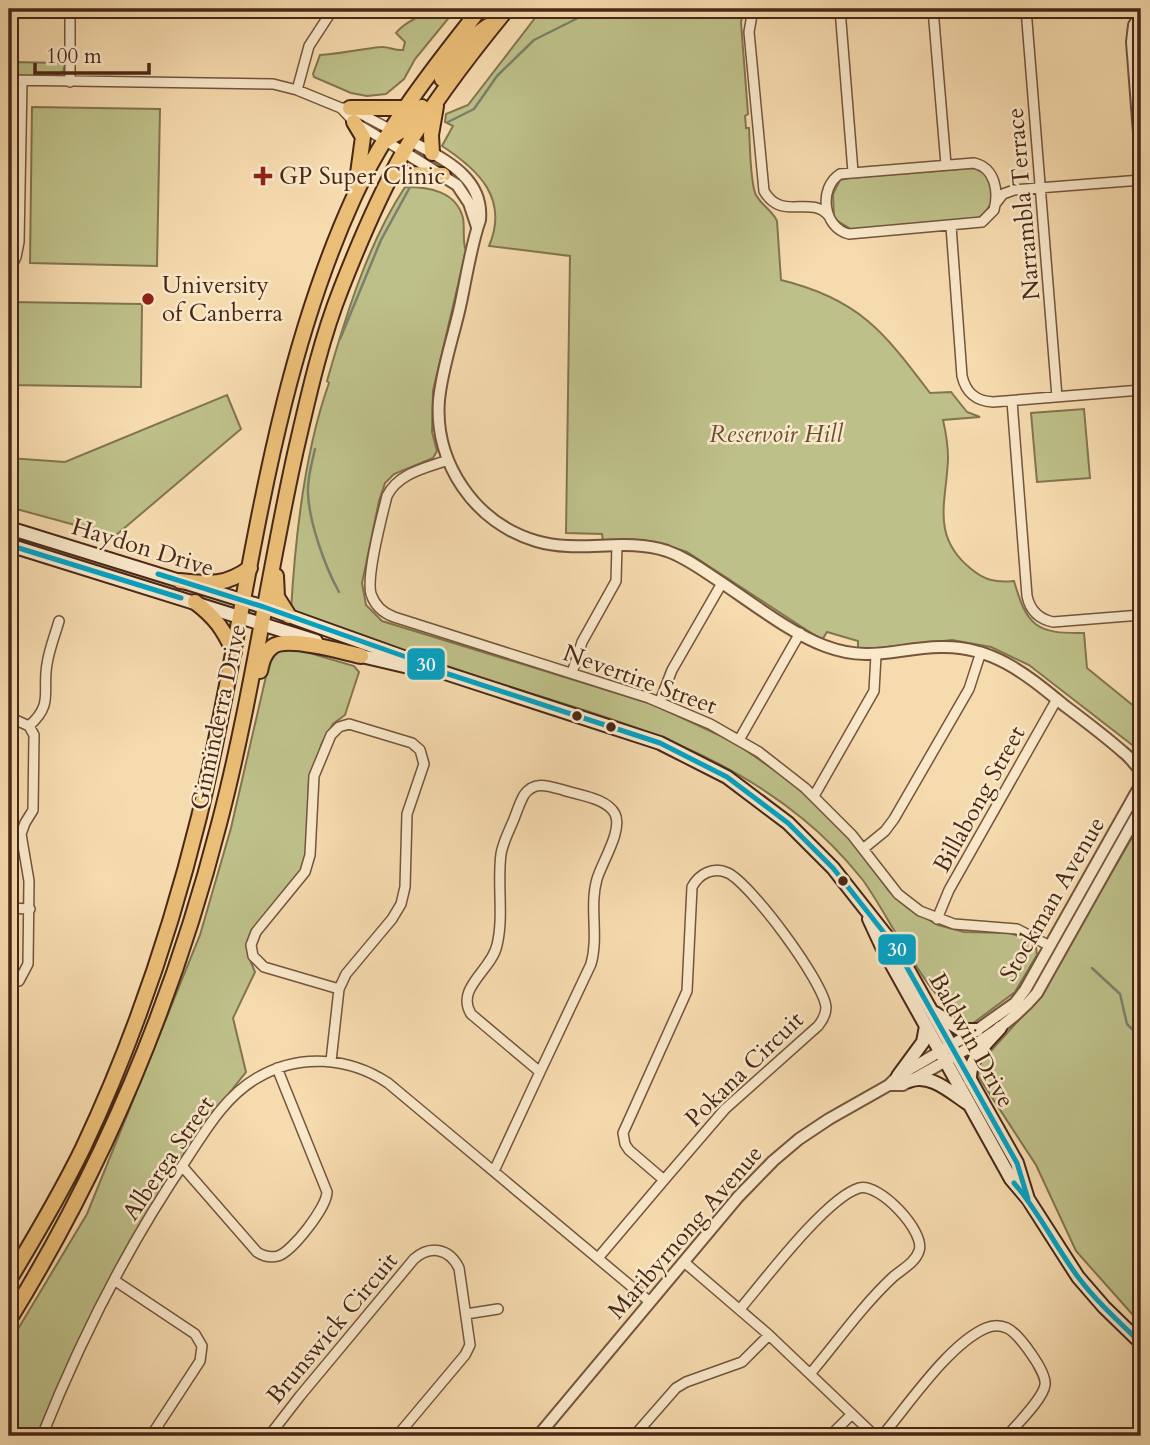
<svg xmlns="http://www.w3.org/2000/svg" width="1150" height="1445" viewBox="0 0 1150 1445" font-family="Cardo,serif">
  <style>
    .green { fill: #bec089; stroke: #837450; stroke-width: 2 }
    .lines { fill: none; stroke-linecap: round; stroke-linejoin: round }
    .stream { stroke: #7b806d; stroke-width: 2.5 }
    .minor-casing { stroke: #74543d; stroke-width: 12 }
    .tertiary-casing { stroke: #74543d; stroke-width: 14 }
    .secondary-casing { stroke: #482717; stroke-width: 16 }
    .primary-casing { stroke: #482717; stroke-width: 18 }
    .minor { stroke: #f9e8ca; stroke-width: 9 }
    .tertiary { stroke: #f9e8ca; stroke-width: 10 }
    .secondary { stroke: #f9e8ca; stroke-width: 12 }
    .primary { stroke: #ebbe77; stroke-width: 14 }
    .bus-1-casing { stroke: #f9e8ca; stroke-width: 10 }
    .bus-1 { stroke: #04a2c5; stroke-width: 5 }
    .poi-dot { fill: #8f2418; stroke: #f9e8ca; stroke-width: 2.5 }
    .bus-dot { fill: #482717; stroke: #f9e8ca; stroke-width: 2.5 }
    .labels { text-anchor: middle; stroke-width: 5; stroke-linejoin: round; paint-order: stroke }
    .poi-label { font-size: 24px; fill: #482717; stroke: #f9e8ca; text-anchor: start }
    .street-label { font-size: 24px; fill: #482717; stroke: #f9e8ca }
    .park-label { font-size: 24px; font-style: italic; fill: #664d34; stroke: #f9e8ca }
    .line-badge { stroke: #f9e8ca; stroke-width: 2.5 }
    .badge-label { font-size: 19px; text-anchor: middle; font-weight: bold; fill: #fff }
  </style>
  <rect width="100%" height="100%" fill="#f6dbae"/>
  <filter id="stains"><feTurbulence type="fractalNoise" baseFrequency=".00286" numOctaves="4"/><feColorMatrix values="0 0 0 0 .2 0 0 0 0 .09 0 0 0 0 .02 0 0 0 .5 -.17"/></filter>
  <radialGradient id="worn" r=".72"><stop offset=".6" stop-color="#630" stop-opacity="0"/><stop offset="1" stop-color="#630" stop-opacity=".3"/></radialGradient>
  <!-- green -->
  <path class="green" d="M426 9H456L415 59 404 79 386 94 367 96 351 93 314 77 313 74 320 55C340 54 360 49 381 47 388 46 395 51 403 50L405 42 396 33C404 23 412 21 423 14Z
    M542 9H744L741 22 748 114 745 116 746 128H749C750 143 750 184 756 195 762 206 772 210 777 221L781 280C859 299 884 332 930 393L951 392 967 412 980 417 943 420C946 433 948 445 948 458 947 500 930 535 970 568 984 580 995 583 1014 581 1027 626 1036 634 1084 633L1087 668 1141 712 1140 751 1029 665 991 647 952 640 858 650V641L827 632 822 640 687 552 659 543 603 541 602 534 566 533 570 256 489 246C509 199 479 170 442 146L453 126 445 122 446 114 468 105Z
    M9 62 61 63 65 64 63 72 55 76H9Z
    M32 107 160 109 157 266 30 263Z
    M972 168C1002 174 999 204 977 219L865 229H851L834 219 833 194 840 180 849 178Z
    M405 187C429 187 456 191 463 218 465 229 462 241 466 251L433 391 432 432 437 451 433 458 394 474 385 483 379 501 362 583 366 605 382 621 652 704 734 742 787 779 822 809 859 849 889 891 908 908 938 925 964 932 1010 933 1032 941 1036 947 1037 955 1015 992 972 1024C937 1018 886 910 862 879 845 858 824 836 803 819 712 744 610 719 501 684 430 661 361 635 291 611 295 540 305 450 329 383L327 381C346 315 368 243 405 187Z
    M9 302 142 304 141 387 9 385Z
    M227 395 241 429 115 536 9 507V458L65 462Z
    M1084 409 1090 478 1037 482 1031 413Z
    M296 649 354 666 359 672 345 715 333 724 322 743 309 782 306 857 299 876 249 937 248 955 255 972 233 1018 246 1072 208 1120 175 1168 125 1253 43 1436H9V1344L87 1214 200 935 231 828 270 659 278 651Z
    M1141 822V1324L1076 1251 1036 1165 978 1076 979 1064 1037 1000Z"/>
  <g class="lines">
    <!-- stream -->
    <path class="stream" d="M448 122 474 109 497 76 534 40 596 9
      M340 339 381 240 410 187
      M315 449C312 463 307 479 308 493 309 522 325 567 339 592
      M1092 968 1120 994 1127 1024 1141 1038"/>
    <!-- minor casing -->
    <g class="minor-casing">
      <path id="minor" d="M753 9 749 32 764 191C782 222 810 194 829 216
        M840 9 853 172
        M933 9 946 165
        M1026 9 1057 397
        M9 80 273 84 297 90 341 108H350L395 132
        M70 82V9
        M297 90 309 46 333 9
        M341 108 354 122 404 152
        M974 163C995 168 999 191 994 210L982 222 849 234C823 228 818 188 840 174Z
        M996 203 1003 194 1014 190 1141 180
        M951 226 962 376C966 393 976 401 993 402L1141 390
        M9 271 16 257 19 242 22 81
        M1012 401 1027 596C1030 610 1039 619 1053 622L1141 615
        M448 460C426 468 398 473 387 496 382 516 366 576 371 594 375 606 383 613 394 617L649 698 710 724 759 752 805 788 852 835 898 894 920 911 954 924 1017 929 1050 946
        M572 673 582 642 616 581 617 545
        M660 701 672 670 722 583
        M9 717 29 726 34 735 33 810 25 823 21 834 29 881 28 964 19 981 9 982
        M29 726C54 704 42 692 47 664 49 650 55 635 59 621
        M739 740 800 633
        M814 796 874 691 876 655
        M863 849 885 831 894 819 969 689 981 652
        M9 908 30 909
        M937 919 949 890 1057 699
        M331 1061 339 989 264 967 253 956 251 945 256 932 305 872 310 855 314 776 331 735 339 727 349 724 412 743 420 750 424 764 407 814 405 887 401 904 392 919 346 974 339 989
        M182 1166 257 1252C263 1256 270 1258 278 1256 292 1252 327 1207 327 1192L277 1068
        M494 1171 540 1072 471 1014C455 988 492 970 497 945 504 916 497 884 501 854 503 842 509 831 514 819 517 811 520 802 524 795 534 780 549 786 563 790 578 795 607 798 615 814 623 830 602 862 597 879 589 906 599 936 591 964L540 1072
        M598 1258 664 1180 629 1150 625 1144 623 1133 687 991 692 887C699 874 713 866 728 873 751 884 823 981 826 1007 826 1014 823 1020 818 1026L725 1109 664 1180
        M684 1262 769 1335 875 1436
        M114 1280 195 1334 202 1346 200 1361 151 1436
        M740 1309C764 1281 826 1198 859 1188 879 1182 926 1232 919 1251 915 1263 902 1269 893 1277 862 1306 837 1342 810 1374
        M466 1314 498 1309
        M42 1436C81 1338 128 1245 188 1157 207 1128 226 1096 257 1078 299 1053 349 1057 388 1083L650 1302
        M269 1436 300 1396 414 1259C430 1245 449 1248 459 1268L470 1345 465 1355 397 1436
        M634 1436 676 1388 686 1382 742 1362 769 1335
        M830 1436 851 1415
        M882 1436C909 1404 949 1344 986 1328 993 1325 1000 1325 1007 1328 1019 1334 1047 1372 1045 1385 1043 1399 1017 1424 1007 1436"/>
    </g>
    <!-- tertiary casing -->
    <g class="tertiary-casing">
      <path id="tertiary" d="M1141 14 1134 25 1132 42 1141 159
        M411 141C442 159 484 176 480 220 471 245 466 280 460 307 453 338 442 369 439 400 434 463 475 523 536 541 579 554 624 537 667 551 684 557 698 567 713 577 747 599 788 632 825 646 870 663 896 648 940 647 992 645 1027 675 1065 706 1085 721 1105 736 1123 752 1130 757 1135 765 1141 771
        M404 152 457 185 469 203 477 227
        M889 1085H903C949 1058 1002 1035 1037 993L1141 808
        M538 1436 738 1197 773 1161 799 1139 829 1119 889 1085 898 1076 977 1030 1015 1003 1025 990 1141 784"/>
    </g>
    <!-- secondary casing -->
    <g class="secondary-casing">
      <path id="secondary" d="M9 528 264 607 434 668
        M9 545 316 641
        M353 654 417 669 439 671 660 743 727 777 788 823 833 868 896 948 1017 1163 1028 1199
        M869 919 882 947 1011 1179 1028 1199 1078 1277 1104 1307 1141 1343
        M935 1013 961 1030H977
        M898 1076 923 1042 926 1026
        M970 1080C969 1057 986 1044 1000 1028
        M909 1081C930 1073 949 1091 967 1103"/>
    </g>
    <!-- primary casing -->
    <g class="primary-casing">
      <path id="primary" d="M442 79 470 39 488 26
        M350 108H405
        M354 122 363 137 356 188
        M386 140 408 127 422 107
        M432 153 431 135 436 106
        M390 178 408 174 443 175
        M276 576 277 597 289 616
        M180 581C210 584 225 586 250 568
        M195 602C216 618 223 629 234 652
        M260 671C262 662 264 653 272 647 287 635 342 652 361 656
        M9 1280C35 1237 61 1193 83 1148 133 1042 171 930 199 817 249 610 265 392 354 197 386 128 433 68 480 9
        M9 1320C104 1166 174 999 219 824 251 702 268 576 295 454 308 398 320 342 341 289 359 243 379 196 403 153 433 102 470 54 507 9"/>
    </g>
    <!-- minor -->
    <use href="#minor" class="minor"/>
    <!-- tertiary -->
    <use href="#tertiary" class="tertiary"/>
    <!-- secondary -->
    <use href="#secondary" class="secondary"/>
    <!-- primary -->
    <use href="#primary" class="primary"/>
    <!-- bus-1 casing -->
    <g class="bus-1-casing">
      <path id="bus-1" d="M9 545 181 598
        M158 574 264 607 426 664 439 671 660 743 727 777 788 823 833 868 896 948 1017 1163 1028 1199
        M1014 1183C1039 1212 1055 1246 1078 1277 1096 1301 1119 1322 1141 1343"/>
    </g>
    <!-- bus-1 -->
    <use href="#bus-1" class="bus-1"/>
  </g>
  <!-- markers -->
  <g class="poi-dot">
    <path d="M259.5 165.5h7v7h7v7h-7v7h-7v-7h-7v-7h7z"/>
    <circle cx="148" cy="299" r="7"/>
  </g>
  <g class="bus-dot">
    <circle cx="577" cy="716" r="6"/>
    <circle cx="611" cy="727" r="6"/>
    <circle cx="843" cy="881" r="6"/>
  </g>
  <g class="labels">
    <!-- poi labels -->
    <g class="poi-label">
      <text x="279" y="184">GP Super Clinic</text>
      <text x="162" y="293">University<tspan x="162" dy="28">of Canberra</tspan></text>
    </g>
    <!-- street labels -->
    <g class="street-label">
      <text transform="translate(1023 204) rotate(-95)" y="8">Narrambla Terrace</text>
      <text transform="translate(143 547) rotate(17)" y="8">Haydon Drive</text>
      <text transform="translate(640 679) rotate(20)" y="8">Nevertire Street</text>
      <text transform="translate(218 717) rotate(-78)" y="8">Ginninderra Drive</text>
      <text transform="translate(979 799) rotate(-61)" y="8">Billabong Street</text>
      <text transform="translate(1052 899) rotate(-60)" y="8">Stockman Avenue</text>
      <text transform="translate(972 1040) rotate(61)" y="8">Baldwin Drive</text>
      <text transform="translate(744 1069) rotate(-44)" y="8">Pokana Circuit</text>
      <text transform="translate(168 1158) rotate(-56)" y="8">Alberga Street</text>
      <text transform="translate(685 1232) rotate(-49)" y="8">Maribyrnong Avenue</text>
      <text transform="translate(332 1328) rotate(-50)" y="8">Brunswick Circuit</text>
    </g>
    <!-- park labels -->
    <g class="park-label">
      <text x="776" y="442">Reservoir Hill</text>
    </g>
  </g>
  <g class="line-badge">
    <rect x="406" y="647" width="40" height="34" rx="7" fill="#04a2c5"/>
    <rect x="877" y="933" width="40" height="33" rx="7" fill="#04a2c5"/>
  </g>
  <g class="badge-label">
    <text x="426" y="671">30</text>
    <text x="897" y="956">30</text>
  </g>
  <!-- margin -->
  <rect width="1150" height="1445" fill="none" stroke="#f6dbae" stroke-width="35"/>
  <rect x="10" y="10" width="1129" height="1424" fill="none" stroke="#482717" stroke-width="3.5"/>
  <rect x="18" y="18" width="1115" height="1410" fill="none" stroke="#482717" stroke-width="2"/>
  <!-- scale -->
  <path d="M35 63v10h114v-10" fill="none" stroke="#482717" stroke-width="3.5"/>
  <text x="46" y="63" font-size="21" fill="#482717" stroke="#f9e8ca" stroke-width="5" paint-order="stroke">100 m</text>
  <rect width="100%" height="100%" filter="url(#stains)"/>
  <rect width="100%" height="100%" fill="url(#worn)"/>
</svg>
